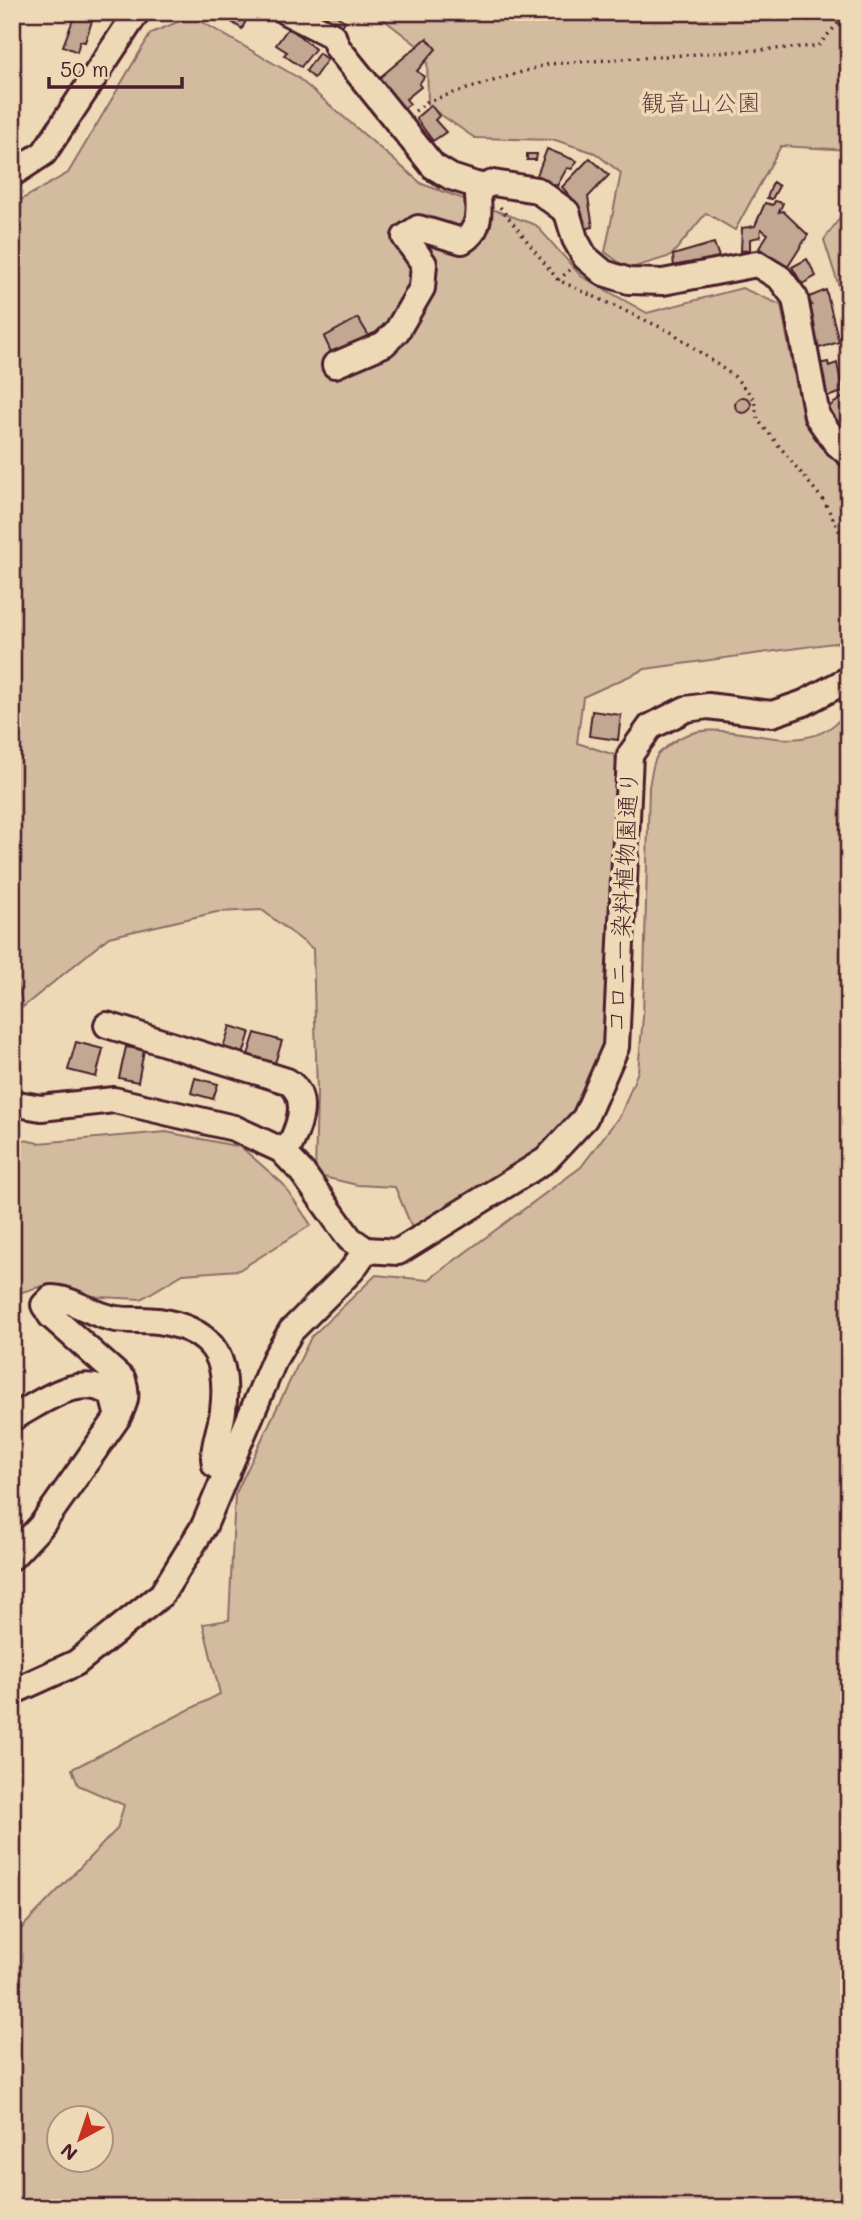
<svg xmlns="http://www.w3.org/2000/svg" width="861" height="2220" viewBox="0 0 861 2220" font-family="Mali,'Klee One',sans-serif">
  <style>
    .green { fill: #d3bba0; stroke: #8e6d66; stroke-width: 2; fill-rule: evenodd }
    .building { fill: #c2a892; stroke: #4a1f2b; stroke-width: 2 }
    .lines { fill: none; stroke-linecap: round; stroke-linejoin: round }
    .minor-casing { stroke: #4a1f2b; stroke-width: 30 }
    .path { stroke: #4a1f2b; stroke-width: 3.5; stroke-dasharray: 2 5; stroke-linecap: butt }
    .minor { stroke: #eed9b7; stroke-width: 24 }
    .labels { text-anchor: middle; stroke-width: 7; stroke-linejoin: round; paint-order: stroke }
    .park-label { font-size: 24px; fill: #653e42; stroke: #eed9b7 }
    .street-label { font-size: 24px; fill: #4a1f2b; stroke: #eed9b7 }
  </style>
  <rect width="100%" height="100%" fill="#eed9b7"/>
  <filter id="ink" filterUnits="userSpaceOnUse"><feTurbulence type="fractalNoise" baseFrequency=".0143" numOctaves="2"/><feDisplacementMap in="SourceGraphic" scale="14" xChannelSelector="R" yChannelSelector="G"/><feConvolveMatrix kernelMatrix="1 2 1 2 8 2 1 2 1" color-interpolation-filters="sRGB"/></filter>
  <g filter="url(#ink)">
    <!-- green -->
    <path class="green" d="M374 12H849V150L781 146 735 230 706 213 671 256 628 269 605 252 621 173 595 153 555 140 475 138 428 106 427 53Z
      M192 16 297 77 422 184 536 225 581 276 647 313 742 288 781 305 797 389 814 437 849 475V641L645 669 583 697 577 743 615 755 621 793 613 1052 547 1161 413 1230 395 1187 357 1185 315 1175 317 1093 313 949 262 910 217 912 109 937 23 1007 12 965V205L68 173 151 33Z
      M849 205V318L824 240Z
      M849 709V2208H12V1938L117 1829 124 1805 78 1785 72 1769 220 1694 203 1624 229 1620 235 1495 311 1337 376 1275 428 1280 581 1167 621 1114 638 1071 643 1017 649 787C651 778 652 764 657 756 659 752 666 748 669 745 722 701 800 777 849 709ZM102 2118V2160H60V2118Z
      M166 1132 241 1147 283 1184 311 1225 239 1270 183 1274 141 1299 99 1297 42 1286 12 1295V1137L38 1143Z"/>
    <!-- building -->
    <path class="building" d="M76 12 94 15 85 42 80 41 77 52 63 46Z
      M217 12H250L242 29Z
      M319 12H341L338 17 345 21 342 26Z
      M802 12H815L816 20 803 21Z
      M289 27 315 49 301 67 284 55 287 52 276 45Z
      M427 38 436 49 417 71 424 77 419 84 421 87 406 99 410 104 401 110 378 79Z
      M319 53 327 60 314 78 306 71Z
      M431 105 439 116 435 120 446 132 433 141 416 118Z
      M547 149 577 161 572 169 567 168 557 186 536 178Z
      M527 154H537L536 160H527Z
      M590 158 609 175 588 197 593 227 583 229 578 205 562 187Z
      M427 173 442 184 439 188 424 178Z
      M773 182 779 186 772 199 767 198Z
      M775 201 783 203 779 212 783 211 808 235 787 268 759 248 768 234 761 229 760 237 750 239V250L741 251 742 228 755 226 765 203 773 205Z
      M714 243 719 257 674 268 673 255Z
      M807 259 816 276 802 284 792 267Z
      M826 290 839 342 816 349 809 308 812 305 807 298Z
      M358 318 369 336 336 355 332 354 324 337Z
      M828 362 829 366 837 363 843 392 823 398 818 364Z
      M849 393V432L847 434 827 408Z
      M735 405a8 8 0 1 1 16 0a8 8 0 1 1-16 0Z
      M592 711 621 715 618 740 589 736Z
      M230 1026 250 1032 243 1055 223 1048Z
      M255 1033 282 1041 274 1066 247 1058Z
      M76 1042 103 1049 96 1077 68 1070Z
      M126 1047 144 1050 138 1082 119 1078Z
      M195 1078 218 1084 213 1099 191 1093Z"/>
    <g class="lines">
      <!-- minor casing -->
      <g class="minor-casing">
        <path id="minor" d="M286 12 333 36 337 47 433 166 451 177 482 187 493 183 537 190 567 212 575 239 585 257 604 273 629 281 663 282 757 264 780 278 795 298 817 416 836 443 849 454
          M12 174 44 153 137 12
          M335 365 384 344 397 331 422 288 424 264 405 237 418 228 462 241C483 229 479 207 477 185
          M107 1025 287 1081C313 1097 297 1133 285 1154
          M12 1103 41 1108 114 1100 234 1128 281 1150 302 1172 350 1239 366 1250 398 1252 546 1160 585 1118 616 1047 630 755 650 727 686 709 708 706 772 714 804 703 849 679
          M12 1418C43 1402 78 1372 112 1394L118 1417
          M12 1557 41 1526 118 1417C125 1403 128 1395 123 1380L51 1316 44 1305 51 1298C73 1298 93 1316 116 1319 132 1321 149 1319 164 1322 217 1332 229 1362 223 1411 221 1427 214 1442 214 1458L215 1465 227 1473
          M12 1692 76 1663 162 1594 204 1526 275 1358 291 1331 352 1270 366 1250"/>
      </g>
      <!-- path -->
      <path class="path" d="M415 111 428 101 548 64 818 46 848 12
        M500 207 558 280 673 333 735 377 754 399 758 420 824 501 849 550
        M558 280 570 270"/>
      <!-- minor -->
      <use href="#minor" class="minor"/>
    </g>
  </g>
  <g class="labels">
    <!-- park labels -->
    <g class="park-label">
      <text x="701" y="111">観音山公園</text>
    </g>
    <!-- street labels -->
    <g class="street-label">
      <text transform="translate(623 902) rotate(-87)" y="8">コロニー染料植物園通り</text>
    </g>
  </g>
  <!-- margin -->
  <rect width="861" height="2220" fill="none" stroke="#eed9b7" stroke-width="42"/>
  <rect x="21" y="21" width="819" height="2178" fill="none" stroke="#4a1f2b" stroke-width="2.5" filter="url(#ink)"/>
  <!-- north arrow -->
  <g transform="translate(80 2139) rotate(220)"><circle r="33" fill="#eed9b7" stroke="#ac8f7f" stroke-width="2"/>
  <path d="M0-5L12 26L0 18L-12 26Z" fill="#c8321e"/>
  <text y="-10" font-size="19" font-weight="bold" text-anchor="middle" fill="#4a1f2b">N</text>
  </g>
  <!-- scale -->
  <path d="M49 77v10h133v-10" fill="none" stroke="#4a1f2b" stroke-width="3.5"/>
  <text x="60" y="77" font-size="21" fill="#4a1f2b" stroke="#eed9b7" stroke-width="5" paint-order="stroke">50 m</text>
</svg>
